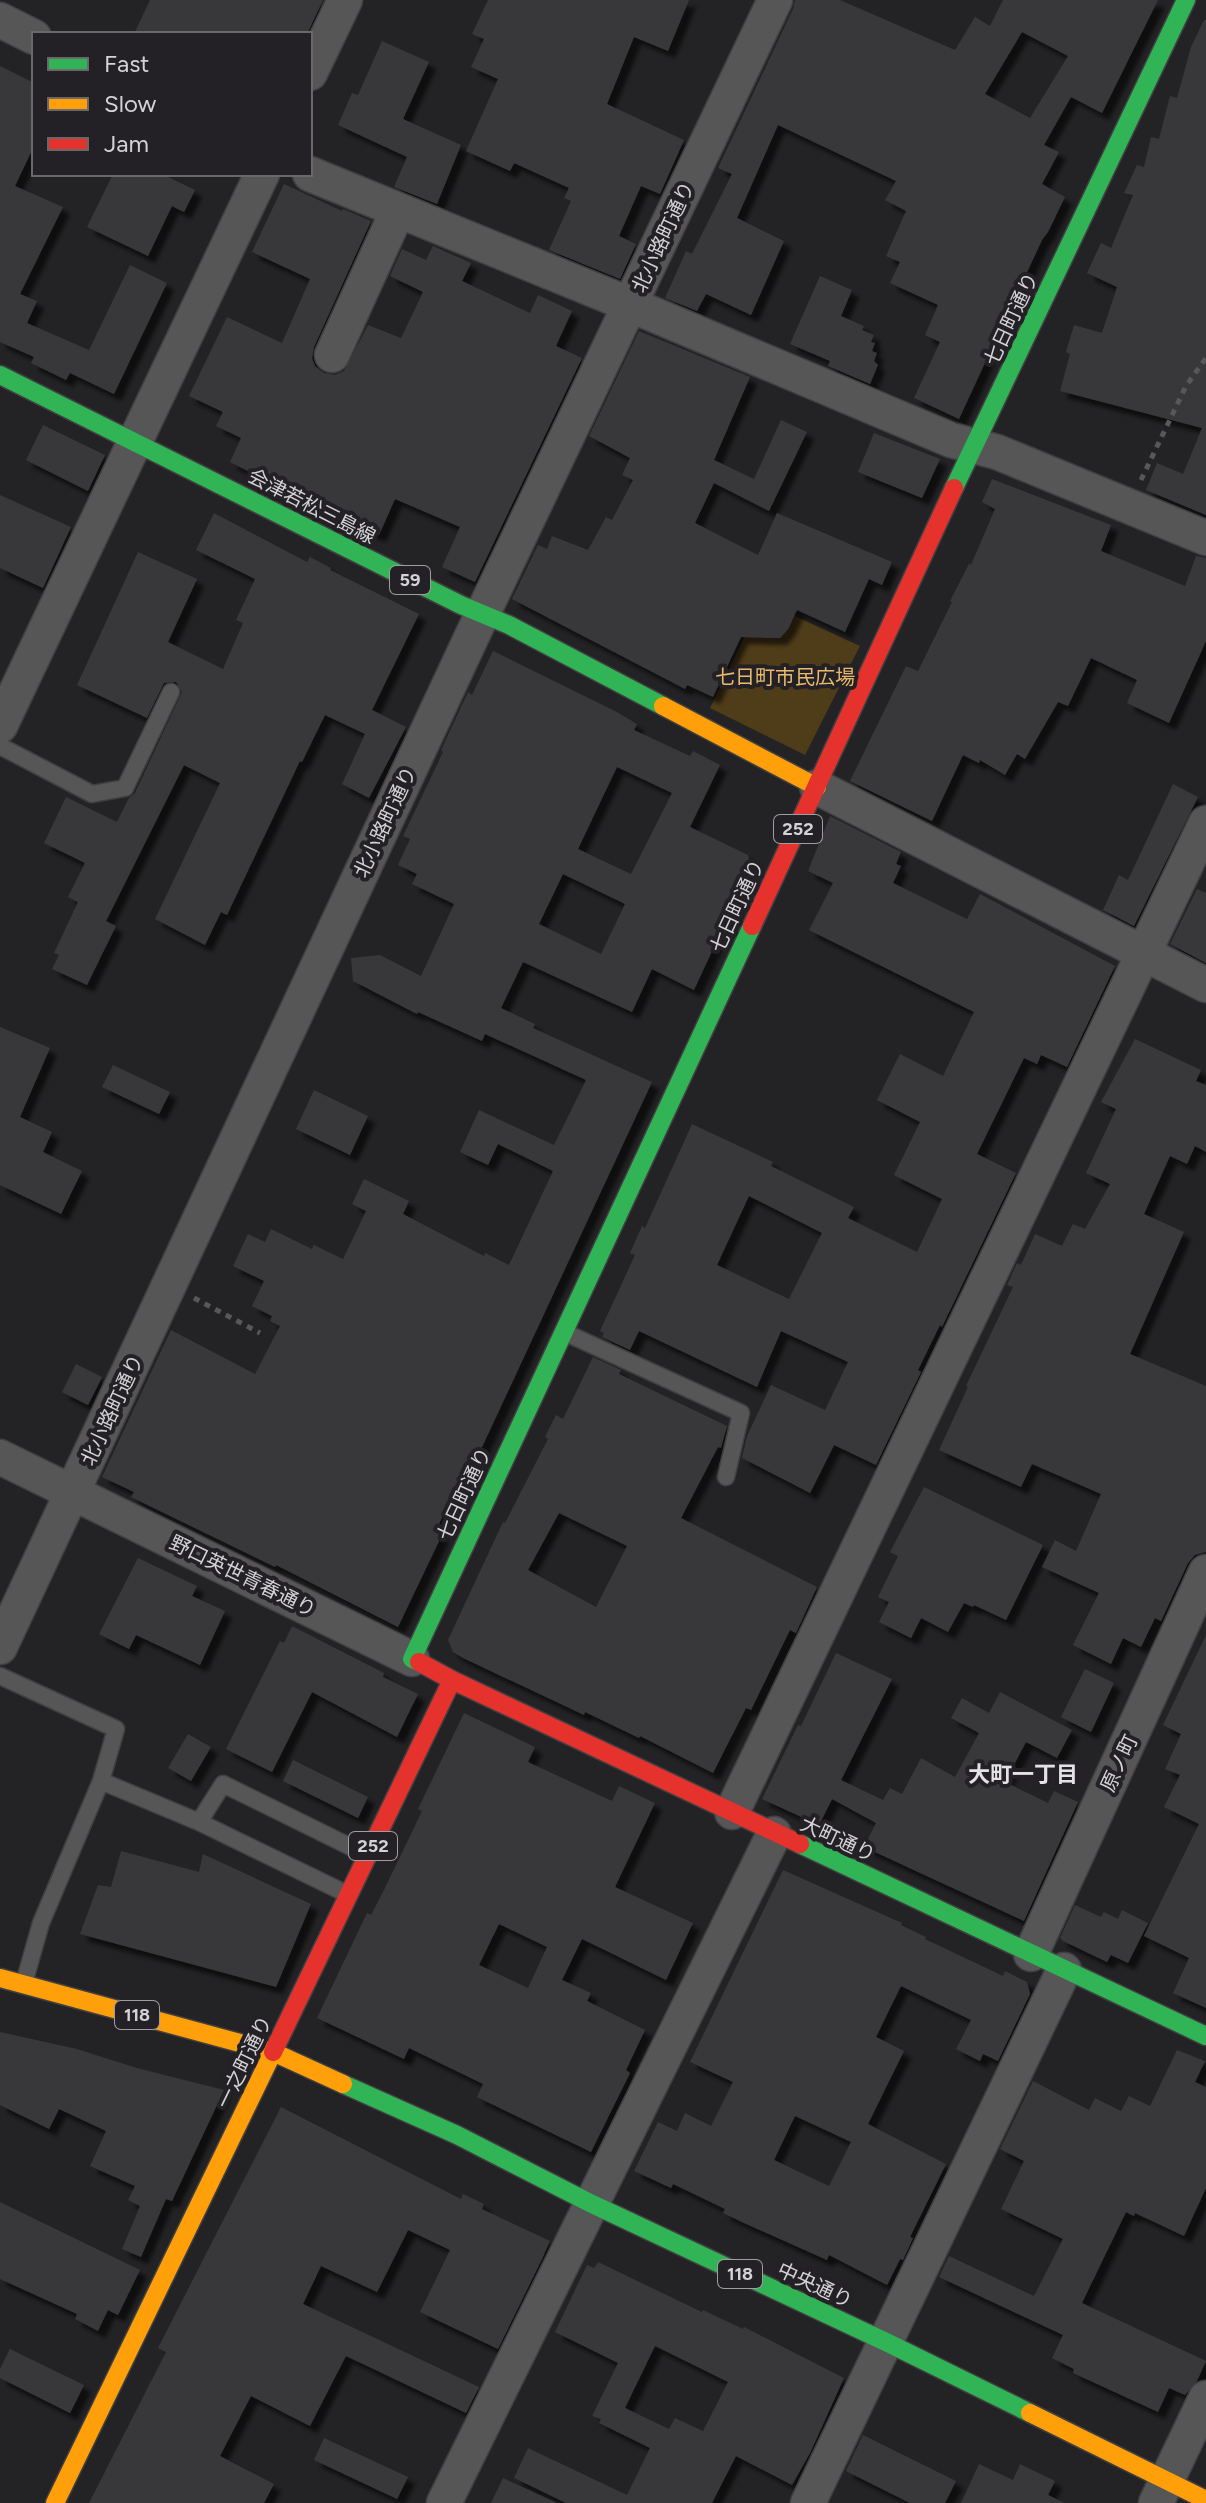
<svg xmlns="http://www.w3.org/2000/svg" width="1206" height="2503" viewBox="0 0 1206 2503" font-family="Figtree,'Noto Sans JP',sans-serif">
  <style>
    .green { fill: #4f3c19 }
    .building { fill: #39383a; fill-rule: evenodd; filter: url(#shadow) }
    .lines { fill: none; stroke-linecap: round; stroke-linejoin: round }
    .lane-casing { stroke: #403f41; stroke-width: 19 }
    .street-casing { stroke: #403f41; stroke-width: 37 }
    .fast-casing { stroke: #403f41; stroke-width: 21 }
    .slow-casing { stroke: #403f41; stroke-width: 21 }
    .jam-casing { stroke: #403f41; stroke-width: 21 }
    .path { stroke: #585859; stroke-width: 5; stroke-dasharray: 6 6; stroke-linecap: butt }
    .lane { stroke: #565657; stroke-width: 16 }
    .street { stroke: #565657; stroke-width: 34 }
    .fast { stroke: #30b455; stroke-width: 18 }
    .slow { stroke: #ff9f0a; stroke-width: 18 }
    .jam { stroke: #e5322d; stroke-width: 18 }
    .labels { text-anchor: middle; stroke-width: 8; stroke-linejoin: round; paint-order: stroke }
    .shield { fill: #232125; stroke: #9f9da0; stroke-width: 2 }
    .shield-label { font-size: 18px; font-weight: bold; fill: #d4d2d5 }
    .street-label { font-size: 20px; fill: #d4d2d5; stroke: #232125 }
    .park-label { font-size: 20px; fill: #e9bb6b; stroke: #232125 }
    .neighbourhood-label { font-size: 22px; font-weight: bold; fill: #e4e1e7; stroke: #232125 }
  </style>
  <defs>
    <filter id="shadow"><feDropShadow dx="7" dy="7" stdDeviation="2" flood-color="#0009"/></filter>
  </defs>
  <rect width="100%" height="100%" fill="#232224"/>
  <!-- green -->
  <path class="green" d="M762 601 860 646 805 755 710 708Z"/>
  <!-- building -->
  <path class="building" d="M150 0H323L307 34H134Z
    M488 0H689L668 51 634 37 607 104 684 140 660 194 641 186 619 236 636 244 620 279 549 250 571 201 564 198 569 188 514 163 510 171 466 151 498 79 471 67 484 39 472 34Z
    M795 0H840L955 50 975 17 990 26 1003 0H1158L1102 113 1071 97 1044 145 1059 152 1042 184 1065 197 1048 232 1042 240 959 419 914 398 940 342 925 335 938 305 890 283 900 262 886 256 906 211 885 200 896 181 778 125 737 218 784 241 751 315 706 294 697 311 665 298 686 251 692 254 732 174 718 168 793 9ZM1022 32 1068 56 1030 118 985 94Z
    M1204 20H1206V515L1146 490 1157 463 1183 474 1202 428 1060 391 1070 354 1066 352 1074 325 1102 333 1117 287 1087 273 1101 243 1111 248 1133 195 1124 193 1137 165 1144 167 1151 137 1159 139 1170 96 1177 98 1191 47Z
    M382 41 429 62 403 119 461 145 437 204 394 187 407 157 338 125 352 93 358 95Z
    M0 66 34 83V146L15 186 63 207 20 294 37 301 27 323 89 350 130 265 167 283 114 394 70 373 66 380 31 363 34 357 0 342Z
    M113 174H162L195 190 184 212 172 206 148 256 87 227Z
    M284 184 342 211 343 209 371 221 314 347 312 358 315 366 324 373 335 375 344 371 368 325 401 338 423 292 390 276 402 249 426 260 433 246 471 263 462 281 530 313 538 295 572 311 556 346 582 358 475 582 442 567 460 527 395 499 379 535 369 531 230 462 241 438 216 426 223 412 189 396 227 317 282 343 310 279 252 252Z
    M820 276 852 290 841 316 864 326 862 330 874 335 871 342 875 343 872 351 877 353 874 361 878 365 870 384 828 366 830 361 790 344Z
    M639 331 750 377 714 460 754 479 781 420 807 432 769 511 714 483 695 523 758 555 777 513 892 562 882 585 869 579 845 632 797 610 788 629 780 638 741 637 713 697 687 685 685 689 512 599 538 545 547 549 552 536 588 550 606 517 612 520 633 480 622 475 630 458 589 436Z
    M43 425 105 455 88 491 26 460Z
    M874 433 940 459 922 498 858 472Z
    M992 479 1111 525 1101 551 1185 586 1196 556 1206 558V641L1169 723 1127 703 1137 680 1091 658 1068 706 1058 702 1025 759 1017 754 1005 775 980 760 979 763 963 755 932 821 850 781 906 666 918 671 952 602 950 601 969 564 971 565 995 509 982 502Z
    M0 495 71 527 43 588 0 568Z
    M214 513 307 562 310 557 331 568 330 570 419 614 372 710 406 727 369 798 342 784 365 734 325 715 302 762 300 761 227 915 221 912 205 945 155 919 220 783 184 765 106 921 116 926 87 985 52 969 59 955 54 953 78 902 68 897 85 863 44 843 66 797 117 822 129 798 135 793 182 692 176 682 164 683 147 718 77 685 138 552 197 579 168 642 223 669 243 623 236 620 255 579 196 550Z
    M493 651 617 712 637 724 634 730 690 756 693 751 720 765 690 827 748 855 751 867 694 990 652 969 632 1012 523 962 501 1008 535 1024 533 1028 652 1082 470 1473 465 1471 435 1532 442 1535 398 1627 276 1565 275 1567 131 1497 134 1492 102 1477 171 1330 255 1374 280 1326 270 1321 272 1316 252 1306 264 1281 233 1266 248 1234 265 1242 271 1229 312 1249 314 1245 343 1259 366 1211 352 1204 364 1179 409 1201 403 1214 484 1256 485 1253 509 1265 553 1171 498 1144 488 1165 460 1152 479 1110 554 1145 586 1080 485 1034 482 1041 418 1012 417 1014 353 981 351 958 380 955 421 976 454 904 412 884 417 874 398 865 410 839 403 836 443 752 441 750 468 692 472 695ZM617 767 672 793 631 874 578 849ZM563 874 625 904 601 954 539 924Z
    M1173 784 1198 797 1134 926 1103 910 1119 875 1128 880Z
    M830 816 901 852 896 864 901 866 893 883 967 919 980 894 1115 966 1067 1067 1041 1055 1037 1064 1024 1058 977 1154 1016 1173 942 1327 940 1325 918 1370 921 1372 876 1465 834 1445 810 1493 742 1458 747 1436 771 1385 825 1410 848 1362 781 1331 757 1387 639 1331 630 1350 602 1337 604 1333 600 1331 635 1255 630 1253 642 1226 645 1228 692 1124 773 1162 771 1166 854 1207 848 1218 917 1252 942 1199 894 1175 920 1122 877 1100 900 1054 943 1076 974 1012 809 930 833 883 808 871ZM749 1196 822 1233 789 1299 717 1265Z
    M1197 889 1206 893V963L1170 944Z
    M0 1027 50 1048 20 1117 52 1132 43 1152 82 1171 61 1214 0 1185Z
    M1135 1039 1201 1070 1196 1081 1206 1085V1152L1195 1146 1187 1164 1170 1156 1144 1214 1184 1232 1130 1354 1206 1386V1552L1195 1555 1188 1563 1161 1621 1155 1618 1141 1647 1123 1638 1111 1664 1073 1645 1099 1593 1042 1567 1055 1540 1076 1551 1101 1494 1032 1464 1021 1487 939 1450 968 1387 966 1386 1013 1287 1007 1285 1017 1263 1021 1265 1035 1234 1062 1246 1073 1224 1085 1229 1110 1184 1086 1173 1116 1109 1101 1102Z
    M113 1065 170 1092 159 1114 102 1087Z
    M314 1090 368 1116 350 1155 296 1129Z
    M593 1357 621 1370 619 1374 727 1426 721 1448 718 1447 681 1518 817 1587 796 1633 790 1630 751 1710 746 1708 713 1773 640 1736 639 1738 585 1712 584 1715 463 1658 453 1652 448 1640 503 1522 505 1523 548 1439 545 1437 556 1415 563 1419ZM559 1513 627 1546 596 1607 528 1570Z
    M76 1364 102 1377 88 1405 62 1392Z
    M924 1487 1043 1545 1006 1620 974 1605 973 1607 964 1603 948 1632 921 1618 911 1638 879 1622 889 1602 878 1597 898 1556 890 1552Z
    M138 1558 197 1586 192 1596 225 1611 200 1665 136 1635 129 1649 99 1634Z
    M292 1626 384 1673 383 1677 418 1694 397 1737 312 1692 272 1772 226 1749 280 1641 284 1643Z
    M1206 1635V2008L1173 1993 1189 1958 1144 1936 1199 1824 1164 1807 1180 1775 1165 1769 1181 1734 1163 1725Z
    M836 1653 892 1679 841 1780 883 1800 890 1788 902 1794 921 1758 955 1777 979 1733 951 1718 962 1698 989 1713 1000 1692 1072 1730 1057 1758 1026 1742 1005 1782 1048 1803 1054 1791 1078 1802 1024 1921 864 1847 876 1823 832 1799 819 1825 762 1799 798 1725 801 1726Z
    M1085 1669 1114 1683 1091 1732 1061 1717Z
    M464 1713 535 1747 528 1762 612 1801 619 1786 655 1803 615 1887 693 1923 666 1980 582 1939 562 1980 591 1993 587 2001 645 2030 626 2070 630 2073 591 2152 477 2097 483 2084 409 2048 404 2059 317 2018 367 1913 371 1915 384 1890 422 1811 418 1809ZM499 1924 547 1947 528 1988 479 1965Z
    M188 1734 211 1747 191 1781 168 1768Z
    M293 1760 368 1797 358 1818 283 1781Z
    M121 1851 199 1872 203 1854 311 1904 276 1987 80 1934 98 1885 111 1887Z
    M783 1870 902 1923 901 1925 926 1937 925 1939 1003 1976 1005 1971 1027 1982 1030 1994 998 2061 983 2054 980 2061 956 2049 971 2020 901 1986 876 2037 904 2051 868 2124 946 2164 910 2237 913 2238 903 2260 900 2259 887 2285 829 2255 827 2260 744 2223 723 2213 725 2209 673 2184 671 2188 634 2171 658 2122 677 2131 685 2113 711 2126 733 2082 690 2062ZM795 2116 851 2142 829 2186 774 2160Z
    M1075 1905 1101 1917 1104 1912 1118 1919 1122 1910 1148 1923 1128 1963 1111 1955 1107 1962 1063 1941 1060 1938Z
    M0 2032 77 2049 137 2068 224 2090 172 2201 166 2199 141 2257 122 2249 140 2206 128 2200 135 2186 90 2166 106 2131 59 2109 49 2129 0 2105Z
    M1177 2050 1205 2061 1195 2082 1206 2087V2188L1184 2236 1135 2213 1134 2216 1126 2212 1082 2303 1206 2361 1197 2381 1185 2395 1169 2388 1158 2412 1073 2373 1074 2369 1052 2358 1063 2335 939 2277 949 2256 1034 2296 1063 2239 1001 2209 1024 2161 1000 2149 1033 2081 1089 2110 1095 2098 1121 2111 1129 2096 1150 2106Z
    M281 2107 461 2199 463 2194 484 2204 482 2209 550 2241 542 2259 498 2349 420 2312 450 2250 408 2230 377 2292 321 2266 303 2304 479 2387 466 2413 346 2356 310 2426 251 2396 220 2456 274 2484 264 2503H89L166 2352 158 2348Z
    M0 2202 140 2270 118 2315 108 2310 98 2331 75 2319 77 2314 0 2279Z
    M598 2262 702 2312 703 2310 743 2329 744 2327 844 2378 810 2453 792 2485 736 2456 712 2503H566L514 2478 528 2448 627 2495 650 2448 599 2423 601 2419 592 2416 618 2363 555 2332 587 2265 594 2268ZM655 2346 728 2382 703 2431 675 2418 669 2429 625 2408Z
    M10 2349 84 2385 70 2413 0 2378V2369Z
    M863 2435 956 2481 945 2503H910L846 2471Z
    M324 2438 408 2477 397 2499 314 2460Z
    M979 2464 1013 2480 1020 2464 1055 2481 1048 2495 1065 2503H961Z
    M503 2478 557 2503H491Z"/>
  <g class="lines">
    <!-- lane casing -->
    <g class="lane-casing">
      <path id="lane" d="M0 746 92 794 125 788 171 692
        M566 1333 741 1413 726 1477
        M0 1676 116 1729 101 1781 199 1822
        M347 1894 199 1822 223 1784 365 1854
        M24 1983 41 1923 101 1781"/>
    </g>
    <!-- street casing -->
    <g class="street-casing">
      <path id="street" d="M0 20 34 37
        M310 73 345 0
        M310 174 631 305 951 440 997 452 1206 538
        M332 355 398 210
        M0 726 262 174
        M817 787 1206 985
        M0 1457 412 1659
        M0 1647 471 638 775 0
        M732 1812 1206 823
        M1031 1954 1206 1572
        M444 2503 774 1834
        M808 2503 1064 1970
        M1156 2503 1206 2398"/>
    </g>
    <!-- fast casing -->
    <g class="fast-casing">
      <path id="fast" d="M0 375 461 605 509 625 663 706
        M954 488 1186 0
        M419 1662 412 1659 752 926
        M800 1844 1206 2036
        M343 2084 457 2135 590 2203 886 2342 1030 2413"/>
    </g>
    <!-- slow casing -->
    <g class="slow-casing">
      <path id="slow" d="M663 706 817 787
        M0 1978 273 2052 343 2084
        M1030 2413 1206 2500
        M55 2503 273 2052"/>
    </g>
    <!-- jam casing -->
    <g class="jam-casing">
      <path id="jam" d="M752 926 954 488
        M452 1680 800 1844
        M273 2052 452 1680 419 1662"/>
    </g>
    <!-- path -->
    <path class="path" d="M1141 480 1186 386 1206 358
      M194 1298 260 1333"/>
    <!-- lane -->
    <use href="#lane" class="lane"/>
    <!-- street -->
    <use href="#street" class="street"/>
    <!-- fast -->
    <use href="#fast" class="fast"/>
    <!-- slow -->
    <use href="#slow" class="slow"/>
    <!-- jam -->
    <use href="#jam" class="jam"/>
  </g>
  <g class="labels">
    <!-- shield labels -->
    <g class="shield">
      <rect x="390" y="566" width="40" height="28" rx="6"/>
      <rect x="774" y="815" width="48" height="28" rx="6"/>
      <rect x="349" y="1832" width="48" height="28" rx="6"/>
      <rect x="115" y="2001" width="44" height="28" rx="6"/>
      <rect x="718" y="2260" width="44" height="28" rx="6"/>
    </g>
    <g class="shield-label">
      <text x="410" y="586">59</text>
      <text x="798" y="835">252</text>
      <text x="373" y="1852">252</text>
      <text x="137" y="2021">118</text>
      <text x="740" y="2280">118</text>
    </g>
    <!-- street labels -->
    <g class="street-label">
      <text transform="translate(663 237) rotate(-65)" y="7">北小路町通り</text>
      <text transform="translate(1011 319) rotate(-65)" y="7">七日町通り</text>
      <text transform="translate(312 506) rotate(27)" y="7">会津若松三島線</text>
      <text transform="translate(385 822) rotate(-65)" y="7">北小路町通り</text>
      <text transform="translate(737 906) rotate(-65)" y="7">七日町通り</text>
      <text transform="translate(112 1410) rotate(-65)" y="7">北小路町通り</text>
      <text transform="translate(464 1494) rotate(-65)" y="7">七日町通り</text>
      <text transform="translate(243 1576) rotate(26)" y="7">野口英世青春通り</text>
      <text transform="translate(1119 1763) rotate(-65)" y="7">原ノ町</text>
      <text transform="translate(838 1839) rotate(25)" y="7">大町通り</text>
      <text transform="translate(244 2062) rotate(-64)" y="7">一之町通り</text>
      <text transform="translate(815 2285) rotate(25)" y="7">中央通り</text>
    </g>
    <!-- park labels -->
    <g class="park-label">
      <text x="785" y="684">七日町市民広場</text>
    </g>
    <!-- neighbourhood labels -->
    <g class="neighbourhood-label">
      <text x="1023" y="1782">大町一丁目</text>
    </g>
  </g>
  <!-- legend -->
  <rect x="32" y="32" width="280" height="144" fill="#232125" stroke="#6a686b" stroke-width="2"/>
  <rect x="48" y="58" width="40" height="12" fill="#30b455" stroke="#6a686b" stroke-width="2"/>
  <text x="104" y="72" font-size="24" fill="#d4d2d5">Fast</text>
  <rect x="48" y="98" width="40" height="12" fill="#ff9f0a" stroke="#6a686b" stroke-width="2"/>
  <text x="104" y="112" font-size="24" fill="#d4d2d5">Slow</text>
  <rect x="48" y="138" width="40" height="12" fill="#e5322d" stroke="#6a686b" stroke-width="2"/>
  <text x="104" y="152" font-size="24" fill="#d4d2d5">Jam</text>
</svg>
